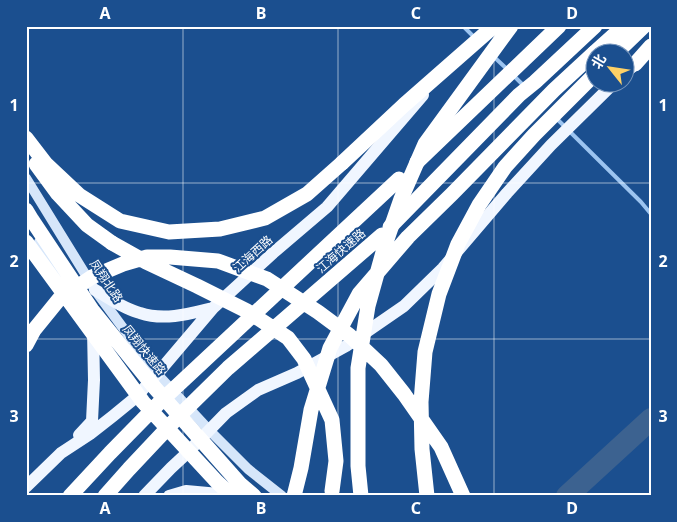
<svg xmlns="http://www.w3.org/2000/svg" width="677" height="522" viewBox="0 0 677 522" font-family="'Noto Sans','Noto Sans SC',sans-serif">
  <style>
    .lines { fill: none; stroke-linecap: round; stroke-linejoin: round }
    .stream { stroke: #9cc4f0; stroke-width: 4 }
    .river { stroke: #3c6290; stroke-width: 22 }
    .secondary { stroke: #d6e6fa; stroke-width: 10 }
    .primary { stroke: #f0f6ff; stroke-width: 12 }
    .highway { stroke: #fff; stroke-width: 15 }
    .highway-bridge { stroke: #fff; stroke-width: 15 }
    .grid { fill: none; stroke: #fff; stroke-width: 1; stroke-opacity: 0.55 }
    .labels { text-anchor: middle; stroke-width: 4; stroke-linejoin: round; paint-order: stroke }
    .street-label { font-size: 12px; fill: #fff; stroke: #1b4f8f }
    .neatline { fill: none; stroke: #fff; stroke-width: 2 }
    .grid-label { font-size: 16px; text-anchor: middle; font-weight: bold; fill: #fff }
  </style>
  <rect width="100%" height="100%" fill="#1b4f8f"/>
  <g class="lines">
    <!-- stream -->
    <path class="stream" d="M463 26 476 39
      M493 56 508 70
      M513 75 524 86
      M555 117 641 202 651 214"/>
    <!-- river -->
    <path class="river" d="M567 496 651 419"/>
    <!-- secondary -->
    <path class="secondary" d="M26 178 95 290 157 374 209 430 248 469 282 496
      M39 242 60 277"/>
    <!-- primary -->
    <path class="primary" d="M624 74 641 59
      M95 290C109 298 124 309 140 313 164 321 189 314 213 308
      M79 435 92 421 94 380 93 330
      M26 487 61 453 90 434 113 416 135 398 157 374 213 308 273 253 327 207 423 95
      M144 496 171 468 185 455 226 413 258 390 297 373 346 346 404 306 443 268 507 193 551 145 615 82
      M169 496 186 491 241 496"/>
    <!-- highway -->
    <path class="highway" d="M595 52 624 26
      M617 52 644 26
      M635 64 651 46
      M26 138 46 164 79 195 120 221 169 232 220 229 265 218 307 194 342 163
      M417 162 559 26
      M36 164 58 194 87 225 112 243
      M390 227 519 95 535 82 595 26"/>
    <!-- highway-bridge -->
    <path class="highway-bridge" d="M342 163 404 105 494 26
      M26 210 32 220 92 310 155 388 240 484 254 496
      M26 242 143 402 217 482 232 496
      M112 243 146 262 197 286 247 311 288 338 304 359 332 420 336 461 332 491
      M26 345 34 330 60 298 92 277 123 264 147 257H170L218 261 267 279 318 312 349 335 381 365 404 394 441 447 463 496
      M70 496 110 453 162 400 399 179
      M105 496 129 469 177 418 228 368 382 235
      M294 496 301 468 311 410 330 348 359 294 408 237 452 194 554 90 594 53
      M361 496 358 466V368L368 306 385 245 401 199 425 144 511 26
      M427 496 422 449 421 402 425 352 439 294 458 244 479 205 505 167 534 135 594 75"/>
  </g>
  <!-- grid -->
  <path class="grid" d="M183 26V496M338 26V496M494 26V496M26 183H651M26 339H651"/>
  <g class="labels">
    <!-- street labels -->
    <g class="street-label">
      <text transform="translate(341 251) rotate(-41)" y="4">江海快速路</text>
      <text transform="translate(253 254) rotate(-42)" y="4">江海西路</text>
      <text transform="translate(106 281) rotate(56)" y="4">凤翔北路</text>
      <text transform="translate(144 350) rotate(51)" y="4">凤翔快速路</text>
    </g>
  </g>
  <!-- border -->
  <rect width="677" height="522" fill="none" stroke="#1b4f8f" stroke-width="55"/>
  <!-- north arrow -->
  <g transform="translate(610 68) rotate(300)"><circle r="24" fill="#1b4f8f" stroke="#7695bc"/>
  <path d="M0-4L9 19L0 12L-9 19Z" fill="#ffd166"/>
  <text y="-8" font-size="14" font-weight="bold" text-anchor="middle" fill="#ffffff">北</text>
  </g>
  <rect x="28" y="28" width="622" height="466" class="neatline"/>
  <g class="grid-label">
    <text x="105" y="19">A</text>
    <text x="261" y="19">B</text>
    <text x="416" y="19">C</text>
    <text x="572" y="19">D</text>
    <text x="14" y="111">1</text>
    <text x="663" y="111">1</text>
    <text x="14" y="267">2</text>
    <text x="663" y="267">2</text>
    <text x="14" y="422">3</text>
    <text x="663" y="422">3</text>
    <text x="105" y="514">A</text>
    <text x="261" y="514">B</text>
    <text x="416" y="514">C</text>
    <text x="572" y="514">D</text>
  </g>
</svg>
